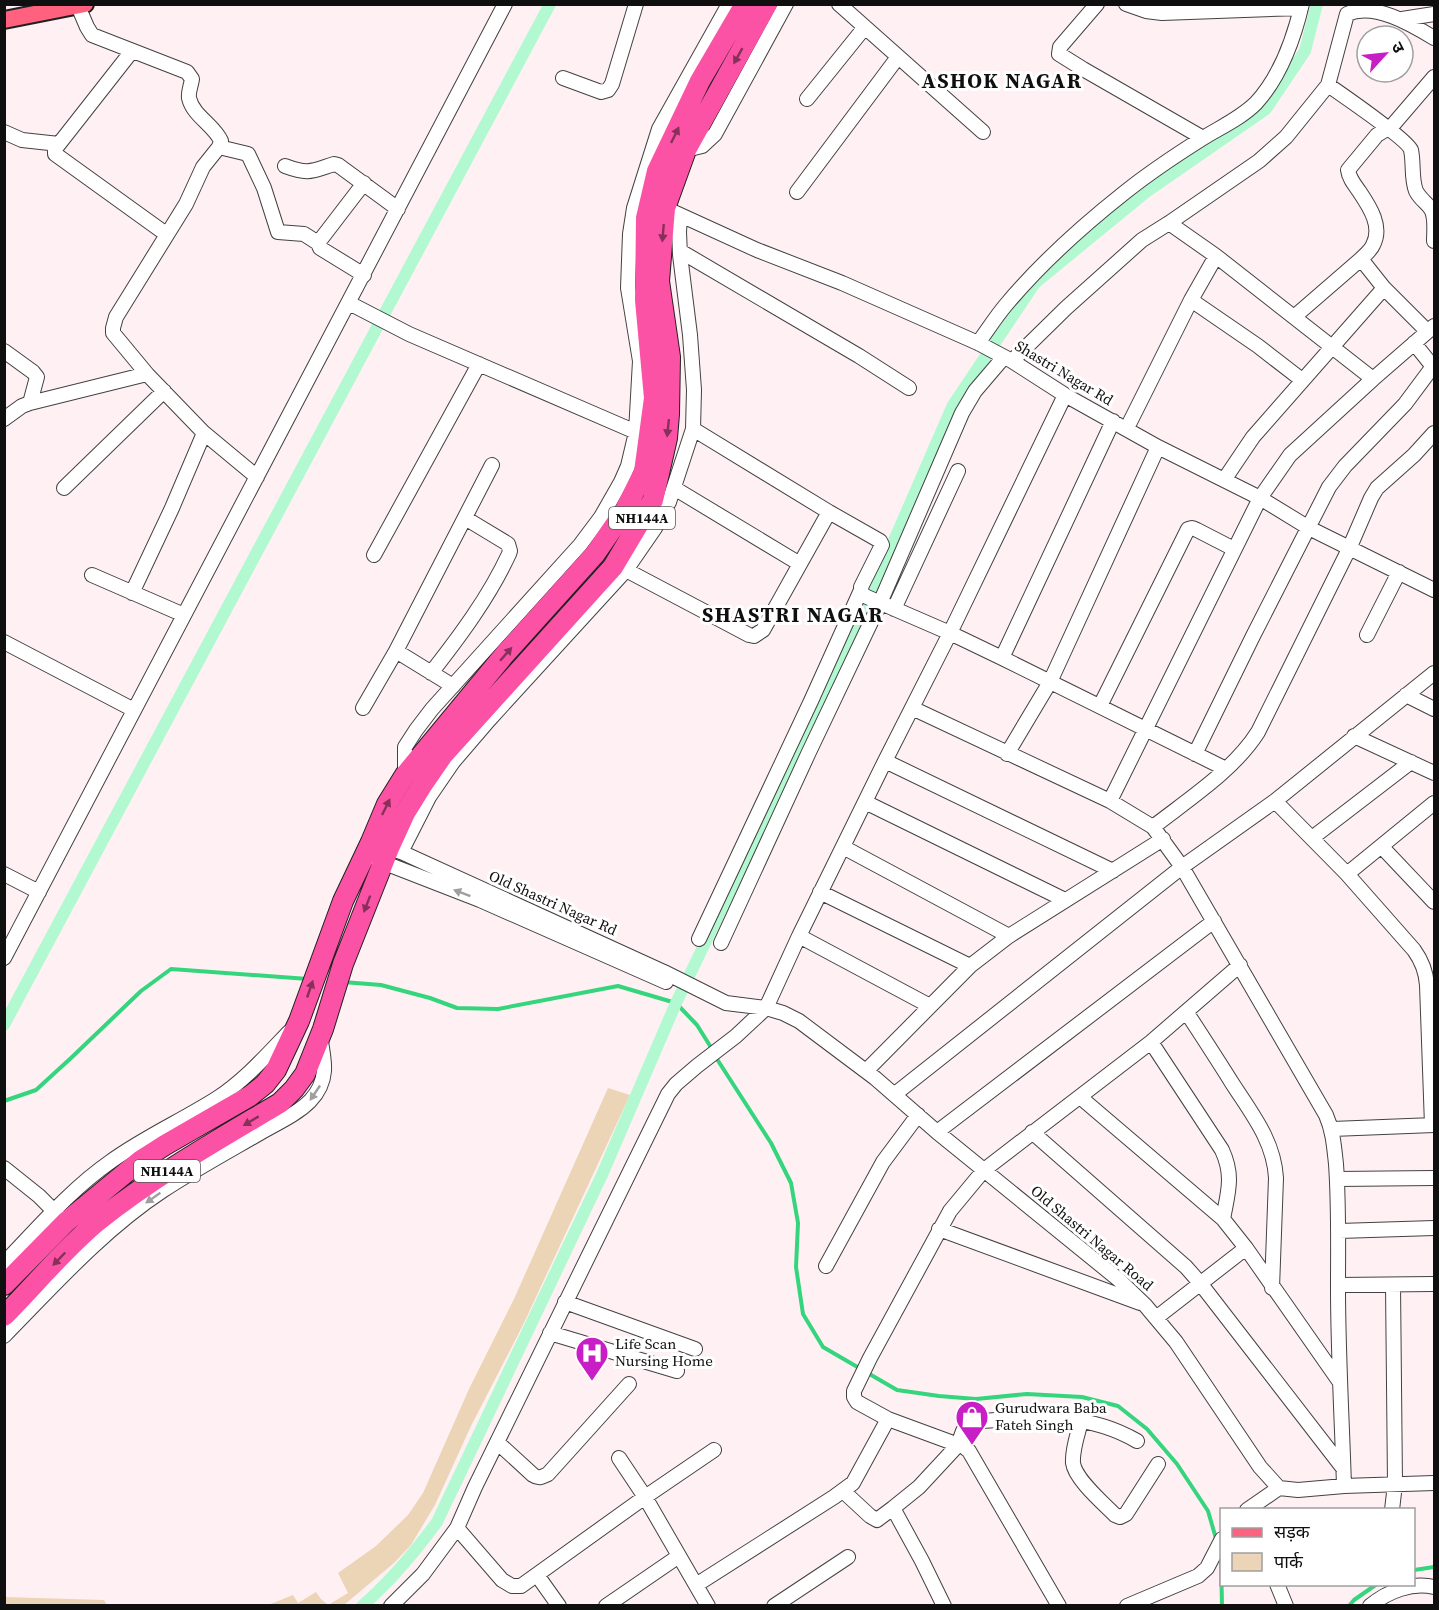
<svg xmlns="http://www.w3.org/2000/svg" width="1439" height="1610" viewBox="0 0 1439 1610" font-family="'Source Serif 4','Noto Sans Devanagari',serif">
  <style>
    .green { fill: #ecd4b7 }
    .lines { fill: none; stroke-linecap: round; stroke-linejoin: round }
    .stream { stroke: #35d57e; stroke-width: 4 }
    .canal { stroke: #b2f9d1; stroke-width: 12 }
    .minor-casing { stroke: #424242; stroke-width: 16 }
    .major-casing { stroke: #202020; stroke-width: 20 }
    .highway-casing { stroke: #202020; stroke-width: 22 }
    .minor { stroke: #fff; stroke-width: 14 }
    .major { stroke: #ff617e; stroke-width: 16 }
    .highway { stroke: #fc52a5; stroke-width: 20 }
    .oneway { fill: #86305a }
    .oneway2 { fill: #9f9f9f }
    .labels { text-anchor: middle; stroke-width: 6; stroke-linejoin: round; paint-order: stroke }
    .shield { fill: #fff; stroke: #575757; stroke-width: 1.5 }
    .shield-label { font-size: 14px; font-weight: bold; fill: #0f0f0f }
    .street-label { font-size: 15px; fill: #0f0f0f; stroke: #fff }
    .poi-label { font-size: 15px; fill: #0f0f0f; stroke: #fff; text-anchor: start }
    .district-label { font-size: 21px; font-weight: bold; letter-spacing: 1.5px; fill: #0f0f0f; stroke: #fff }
  </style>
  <rect width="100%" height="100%" fill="#fff1f3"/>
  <!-- green -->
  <path class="green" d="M608 1088 630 1095 523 1325 471 1426 435 1505 411 1545 394 1563 344 1605H268L293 1595 298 1603 316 1592 321 1599 328 1605 348 1593 338 1573 376 1546 408 1515 423 1493 469 1389 514 1299Z
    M5 1597 104 1600 107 1605H5Z"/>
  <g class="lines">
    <!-- stream -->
    <path class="stream" d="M343 982 381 985 430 998 457 1008 498 1009 618 986 676 1003 697 1025 712 1049
      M715 1056 771 1143 791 1183 798 1223 796 1267 803 1314 823 1347 897 1390 939 1396 976 1399 1027 1394 1082 1397 1118 1406 1147 1429 1177 1464 1208 1511 1217 1542
      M4 1101 36 1090 71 1058 141 991 171 969 308 979
      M1219 1552 1221 1558 1222 1606
      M1414 1570 1434 1567
      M1349 1606 1354 1600 1377 1584"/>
    <!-- canal -->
    <path class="canal" d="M4 1025 550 4
      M362 1606C391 1581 415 1552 437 1522L601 1177 676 1003 842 660 953 405 1035 283 1146 192 1266 109 1305 51 1317 4"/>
    <!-- minor casing -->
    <g class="minor-casing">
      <path id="minor" d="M839 4 983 132
        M1097 4 1060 47 1059 54 1083 69 1203 138
        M1126 4 1146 11 1162 13 1301 8
        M78 6 87 27 92 35 187 72 192 79C191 86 188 92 189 98 193 116 214 125 221 141L219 147 203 167 186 204 116 317 113 328V333L147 374
        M1402 19 1434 14
        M132 51 59 144 55 149V154L166 234
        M563 78 601 92 608 90 612 84 636 4
        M1328 85C1341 94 1408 140 1411 150 1414 164 1411 178 1416 191 1420 199 1427 203 1431 209 1436 217 1434 231 1434 241
        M807 99 865 27
        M4 132 22 140 59 144
        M219 147 248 154 264 188 278 232 304 234 318 243
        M686 150 702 146 715 134 786 4
        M285 166C309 175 312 171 334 164L338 165 398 209
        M797 192 898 57
        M665 208 757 250 842 283 978 343 1012 361 1065 395 1158 447 1260 498 1309 528 1434 590
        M1169 223 1216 256 1373 379
        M680 251 859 356 909 388
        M1361 259C1365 255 1371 250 1373 245 1383 226 1369 206 1359 191 1354 184 1349 178 1348 170L1377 135 1392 126 1434 77
        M364 275 320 248 318 243 364 183
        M1191 300 1258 346 1302 380
        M349 303 409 334 636 432
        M1294 317 1361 259 1384 288 1427 331
        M978 343C987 331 995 318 1005 306 1040 264 1081 227 1124 193 1149 173 1176 155 1203 138 1221 127 1241 118 1256 103 1280 77 1294 38 1302 4
        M1414 343 1434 368
        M4 351 33 372 37 377 30 403
        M1012 361 1066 308 1142 240 1169 223 1259 161 1286 137 1328 85 1347 14C1374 2 1411 24 1434 38
        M4 419 22 406 30 403 147 374 204 433 172 508 132 593
        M1127 428 1191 300 1216 256
        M693 429 829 512 880 541 882 545 861 587 862 594 867 597 950 633 1002 658 1226 769
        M204 433 257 477
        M1224 480 1253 437 1384 288
        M64 488 164 391
        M674 488 800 564
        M374 555 479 364
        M626 570 749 635 754 636 763 630 829 512
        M92 575 184 615
        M894 609 958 471
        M1367 635 1399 572
        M4 642 134 710
        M396 651 453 686
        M1002 658 1113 421
        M431 673C460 636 489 597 509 554L510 551 508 544 465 518
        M1406 695 1434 709
        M1100 706 1188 529 1192 528 1197 530 1234 549
        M363 708 396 651 492 465
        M912 708 1110 801 1153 827 1182 867 1326 1115C1333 1131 1334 1146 1336 1164 1339 1206 1338 1247 1338 1288 1338 1354 1342 1420 1344 1486
        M1354 736 1434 773
        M1007 754 1050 682 1158 447
        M1195 754 1253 636 1329 487 1345 466 1405 404 1434 365
        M885 761 1113 871
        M405 775V747L416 730 432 709 580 545 601 517 621 482 628 466 636 432 640 361 628 288 630 234 634 208 659 129 729 4
        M1110 801 1260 498 1290 455 1373 379 1434 326
        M1275 801 1347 874 1414 950C1422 961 1426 971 1427 985L1432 1125
        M865 802 1065 900
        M1153 827C1189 799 1234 770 1258 732L1349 549 1371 498 1377 488 1414 455 1434 433
        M1312 838 1411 762
        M383 846 401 852 664 972 726 1003 766 1008 783 1013 799 1021 875 1078 937 1132 1118 1279 1145 1305 1176 1342 1260 1467 1279 1488 1298 1490 1344 1486 1434 1483
        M1381 846 1434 902
        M843 847 1009 936
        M401 852 429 797 453 762 489 720 626 570 655 528 669 502 693 429 694 390 690 335 680 255 679 232 680 215
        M377 860 480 900 666 982
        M4 874 39 892
        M1347 874 1434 803
        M820 892 970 966
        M799 936 930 1006
        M699 939 811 701 861 590
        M721 943 809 752 880 603 962 413 975 391 1004 357
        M4 958 505 4
        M1187 1013C1202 1036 1217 1059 1232 1083 1252 1114 1274 1141 1276 1178L1272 1288
        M1151 1042 1222 1150C1234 1176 1228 1192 1223 1219
        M866 1071 970 966 1009 936 1163 839
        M895 1094 1182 867 1275 801 1434 673
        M1080 1097 1223 1219 1246 1248 1339 1381
        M1332 1129 1434 1125
        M937 1132 1214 921
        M1032 1132 1186 1267 1200 1283 1343 1468
        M4 1168 39 1196 59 1216
        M1337 1179 1434 1178
        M939 1229 1140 1303
        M1339 1231 1434 1228
        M4 1263C38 1228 70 1190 110 1162 143 1138 181 1121 216 1099 244 1081 266 1056 289 1032
        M826 1266 883 1162 918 1115
        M1338 1285 1434 1284
        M565 1302 695 1349
        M1156 1318 1246 1248
        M550 1333 677 1371
        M4 1336C54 1285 103 1230 162 1191 194 1170 227 1152 260 1133 277 1123 296 1115 310 1101 329 1081 325 1062 320 1037
        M1081 1421C1078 1434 1072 1449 1073 1463 1075 1479 1103 1503 1115 1515L1120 1517 1126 1514 1158 1464
        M497 1442 533 1475C539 1479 542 1477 548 1474L629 1384
        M619 1458 645 1497 708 1606
        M843 1491 870 1516 877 1520 893 1508
        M1247 1510 1279 1488
        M1392 1510 1395 1484 1393 1285
        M457 1528 502 1580 512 1586H521L645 1497 714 1450
        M537 1575 559 1606
        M1277 1584 1286 1606
        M696 1585 834 1497 853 1483 888 1419
        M391 1606 423 1574 457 1528 475 1487 668 1094 676 1084 697 1066 736 1036 766 1008 799 936 885 761 950 633 1065 395
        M606 1606 679 1556
        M774 1606 848 1557
        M944 1606 922 1561 893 1508 919 1487 958 1445 963 1431 974 1423 983 1421C1038 1417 1087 1412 1137 1441
        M1059 1606 969 1451 964 1447 888 1419 857 1402 854 1397V1391L870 1358 950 1211 984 1170 1151 1042 1240 965
        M1127 1606 1198 1576 1207 1568 1222 1539
        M1370 1606C1388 1591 1412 1582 1434 1587"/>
    </g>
    <!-- major casing -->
    <g class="major-casing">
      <path id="major" d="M4 20 85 4"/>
    </g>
    <!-- highway casing -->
    <g class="highway-casing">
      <path id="highway" d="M4 1285 66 1222 140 1161 165 1145 250 1096 265 1084 276 1070 299 1021 343 901 371 842 387 804 405 775 505 654 595 554 624 512 644 472 654 398 645 300 646 218 657 171 700 81 745 4
        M4 1316C35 1285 64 1249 98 1221 154 1176 218 1140 280 1103L294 1089 305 1074 323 1029 343 964 389 848 405 813 423 784 443 755 613 567 653 500 667 438 669 414 670 357 659 281 665 208 686 150 767 4"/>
    </g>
    <!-- minor -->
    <use href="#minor" class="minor"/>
    <!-- major -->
    <use href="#major" class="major"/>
    <!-- highway -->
    <use href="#highway" class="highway"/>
  </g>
  <!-- one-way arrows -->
  <defs><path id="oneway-solid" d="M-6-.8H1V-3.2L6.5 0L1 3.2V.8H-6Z" transform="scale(1.5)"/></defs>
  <g class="oneway">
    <use href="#oneway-solid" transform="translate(738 56) rotate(119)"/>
    <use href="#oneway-solid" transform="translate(675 135) rotate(-64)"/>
    <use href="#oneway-solid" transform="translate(663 233) rotate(95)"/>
    <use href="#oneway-solid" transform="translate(668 428) rotate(96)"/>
    <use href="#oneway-solid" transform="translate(506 654) rotate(-49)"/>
    <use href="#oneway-solid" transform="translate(386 807) rotate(-64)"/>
    <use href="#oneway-solid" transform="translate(367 904) rotate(111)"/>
    <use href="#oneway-solid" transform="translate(310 989) rotate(-71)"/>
    <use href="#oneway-solid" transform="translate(251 1121) rotate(149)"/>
    <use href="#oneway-solid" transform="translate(59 1259) rotate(134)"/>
  </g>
  <g class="oneway2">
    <use href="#oneway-solid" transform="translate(462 893) rotate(-159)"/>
    <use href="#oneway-solid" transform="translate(315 1093) rotate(124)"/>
    <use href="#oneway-solid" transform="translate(153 1198) rotate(145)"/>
  </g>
  <!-- icons -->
  <defs>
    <g id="hospital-pin" transform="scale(1.725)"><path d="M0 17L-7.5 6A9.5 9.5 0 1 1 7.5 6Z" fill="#c71ec6" stroke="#fff"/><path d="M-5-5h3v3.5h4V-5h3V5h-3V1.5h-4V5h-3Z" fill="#fff"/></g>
    <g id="shop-pin" transform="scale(1.725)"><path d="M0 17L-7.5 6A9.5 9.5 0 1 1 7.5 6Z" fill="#c71ec6" stroke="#fff"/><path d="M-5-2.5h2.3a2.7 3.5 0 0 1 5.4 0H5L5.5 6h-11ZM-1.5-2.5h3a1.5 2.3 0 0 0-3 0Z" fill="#fff"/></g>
  </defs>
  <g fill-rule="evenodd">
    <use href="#hospital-pin" x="592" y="1353"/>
    <use href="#shop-pin" x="972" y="1417"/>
  </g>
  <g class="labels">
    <!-- shield labels -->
    <g class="shield">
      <rect x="609" y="507" width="66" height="22" rx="4.5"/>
      <rect x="134" y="1160" width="66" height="22" rx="4.5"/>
    </g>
    <g class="shield-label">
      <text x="642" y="523">NH144A</text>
      <text x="167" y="1176">NH144A</text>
    </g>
    <!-- street labels -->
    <g class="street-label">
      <text transform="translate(1064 373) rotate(31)" y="5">Shastri Nagar Rd</text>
      <text transform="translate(553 903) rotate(24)" y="5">Old Shastri Nagar Rd</text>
      <text transform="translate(1092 1238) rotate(40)" y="5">Old Shastri Nagar Road</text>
    </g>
    <!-- poi labels -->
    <g class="poi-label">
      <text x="615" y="1349">Life Scan<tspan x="615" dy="17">Nursing Home</tspan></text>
      <text x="995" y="1413">Gurudwara Baba<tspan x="995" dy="17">Fateh Singh</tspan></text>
    </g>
    <!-- district labels -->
    <g class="district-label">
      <text x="1002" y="88">ASHOK NAGAR</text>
      <text x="793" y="622">SHASTRI NAGAR</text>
    </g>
  </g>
  <!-- border -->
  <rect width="1439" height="1610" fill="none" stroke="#0f0f0f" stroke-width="12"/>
  <!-- legend -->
  <rect x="1220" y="1508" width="195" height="78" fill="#ffffff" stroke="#9f9f9f" stroke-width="1.5"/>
  <rect x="1232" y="1528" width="30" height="9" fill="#ff617e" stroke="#9f9f9f" stroke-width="1.5"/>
  <text x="1274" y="1538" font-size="18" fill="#0f0f0f">सड़क</text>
  <rect x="1232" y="1553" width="30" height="18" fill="#ecd4b7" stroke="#9f9f9f" stroke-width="1.5"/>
  <text x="1274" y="1568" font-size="18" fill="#0f0f0f">पार्क</text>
  <!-- north arrow -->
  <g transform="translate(1385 54) rotate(63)"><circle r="28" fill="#ffffff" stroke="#9f9f9f" stroke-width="1.5"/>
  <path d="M0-4.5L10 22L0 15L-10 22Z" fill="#c71ec6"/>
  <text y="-9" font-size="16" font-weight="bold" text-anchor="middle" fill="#0f0f0f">उ</text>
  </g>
</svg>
